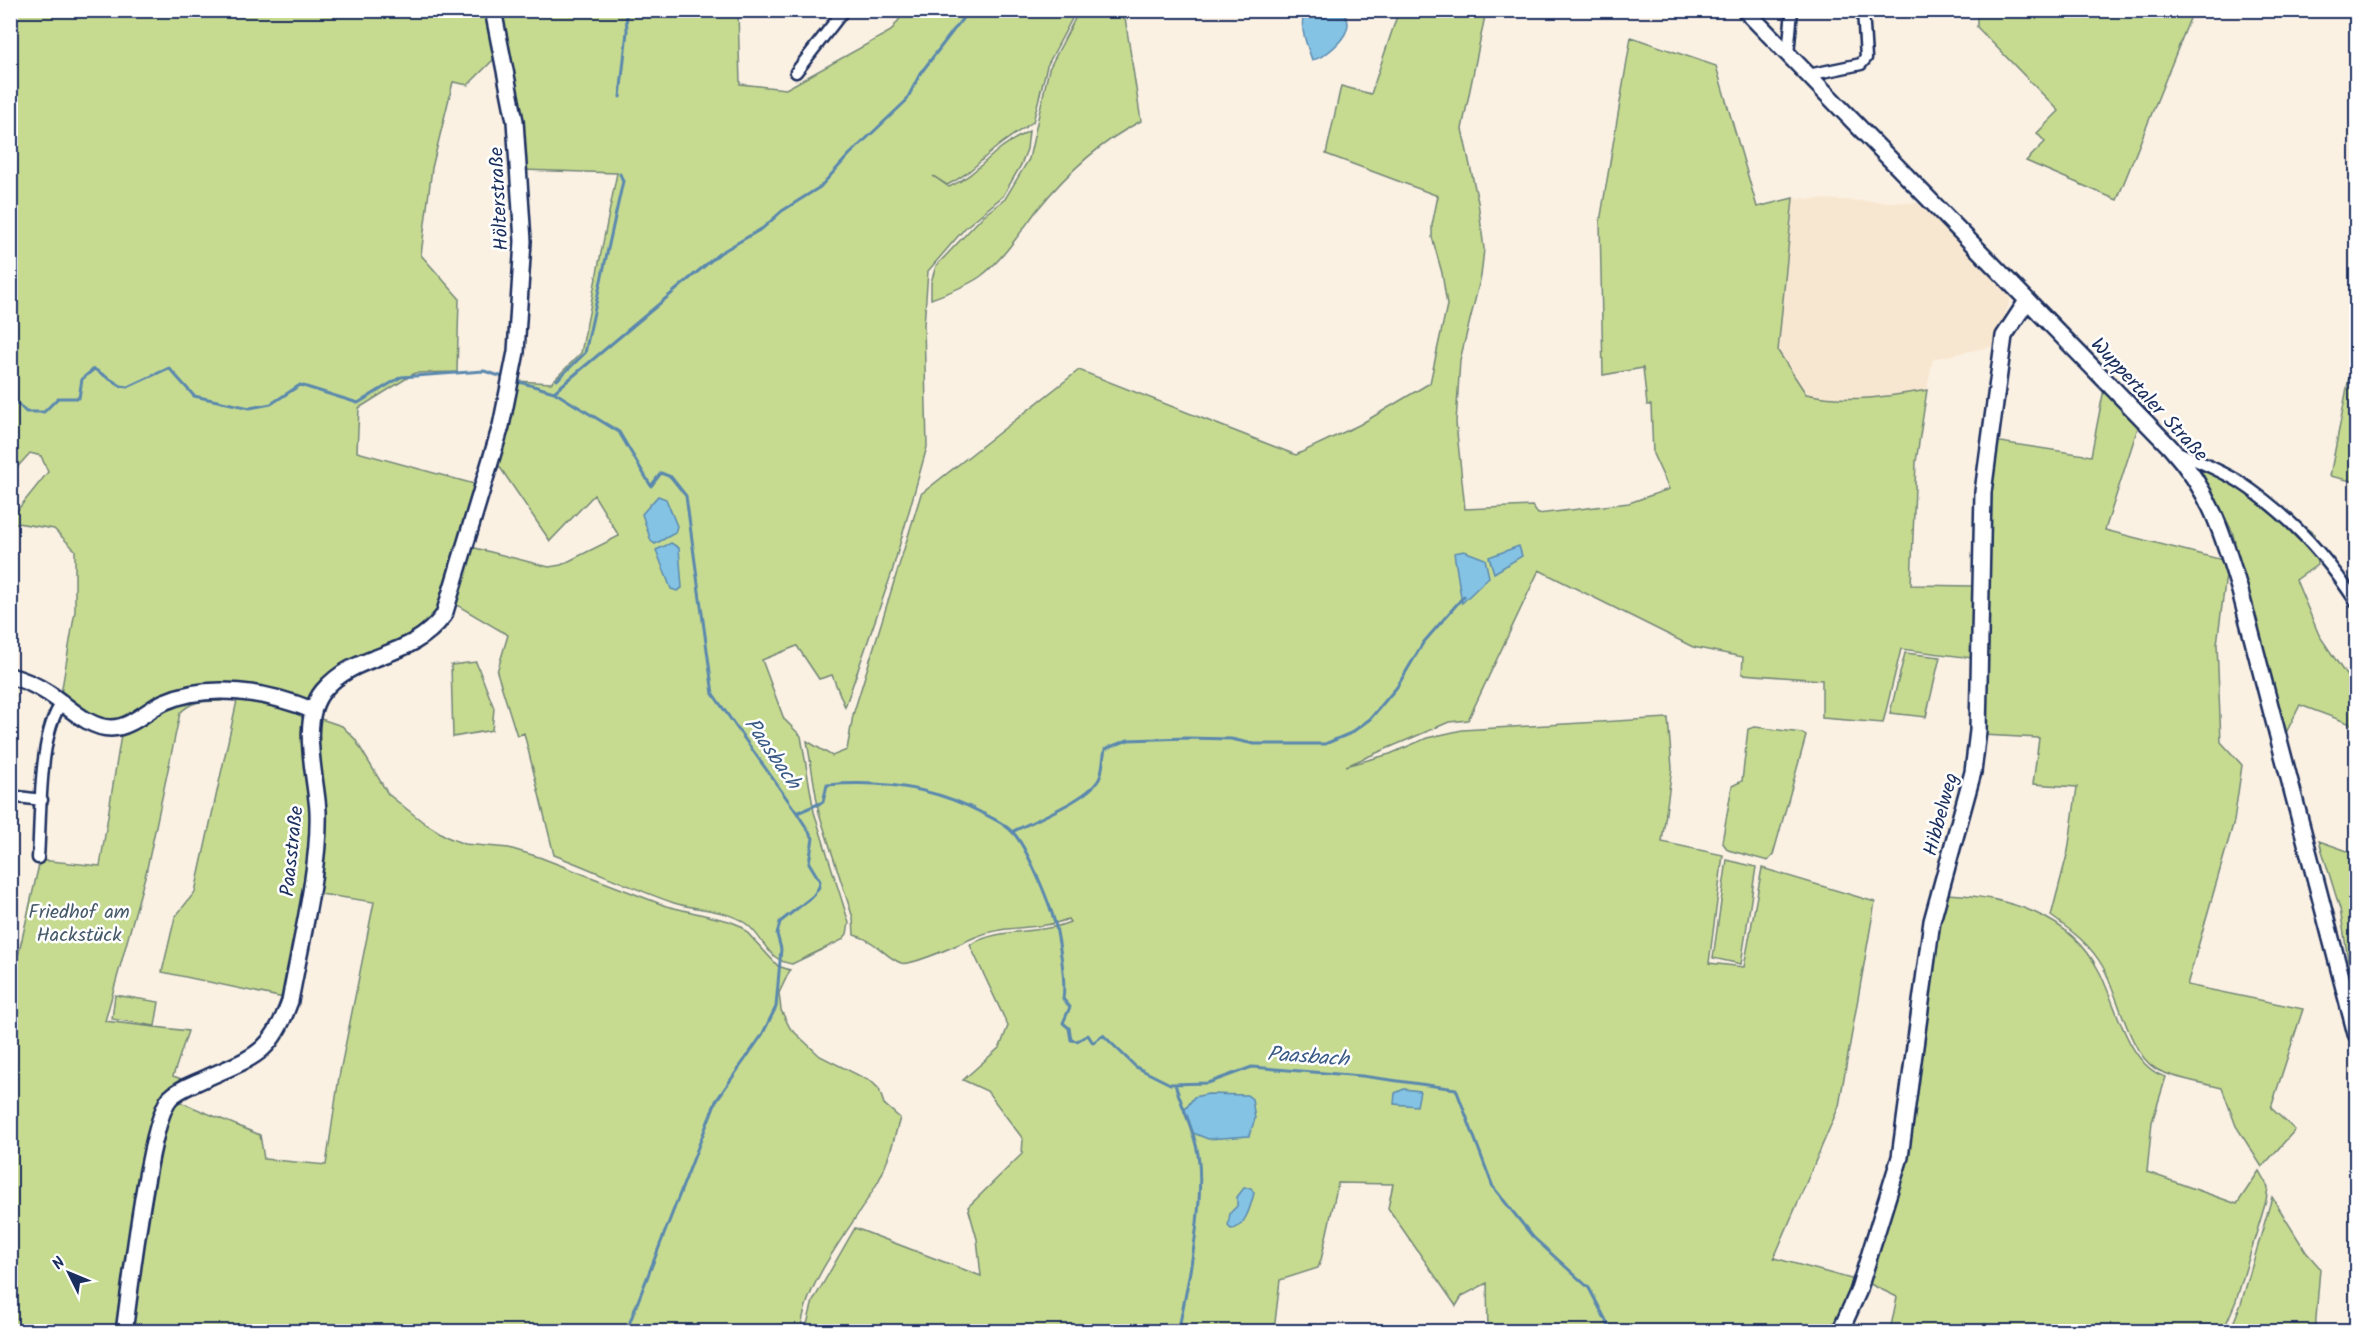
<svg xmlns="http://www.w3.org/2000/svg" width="2367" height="1342" viewBox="0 0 2367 1342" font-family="Kalam,sans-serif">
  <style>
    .built { fill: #f8e7d0 }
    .green { fill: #c7db90; stroke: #718577; stroke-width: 1.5 }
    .water { fill: #84c3e4; stroke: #5a88ae; stroke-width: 1.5 }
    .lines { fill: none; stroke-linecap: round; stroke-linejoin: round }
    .stream { stroke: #5a88ae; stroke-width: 3 }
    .street-casing { stroke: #1b2f5e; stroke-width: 15 }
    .secondary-casing { stroke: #1b2f5e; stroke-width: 20 }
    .street { stroke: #fff; stroke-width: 10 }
    .secondary { stroke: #fff; stroke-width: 15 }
    .labels { text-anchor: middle; stroke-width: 5; stroke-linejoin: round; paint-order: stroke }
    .street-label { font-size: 20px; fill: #1b2f5e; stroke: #fff }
    .park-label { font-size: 20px; fill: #465a6a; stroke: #fff }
    .water-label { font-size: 21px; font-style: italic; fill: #3a5b86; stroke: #fff }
  </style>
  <rect width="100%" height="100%" fill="#fbf1e3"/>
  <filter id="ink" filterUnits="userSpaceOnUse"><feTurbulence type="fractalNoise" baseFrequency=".0167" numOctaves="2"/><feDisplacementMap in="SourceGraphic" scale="12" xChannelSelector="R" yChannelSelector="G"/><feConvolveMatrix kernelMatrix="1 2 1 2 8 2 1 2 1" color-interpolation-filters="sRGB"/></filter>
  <g filter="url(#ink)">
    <!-- built -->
    <path class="built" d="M1793 198 1919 203 2011 297 1995 346 1933 359 1927 390 1869 400H1836L1806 394 1778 352Z"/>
    <!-- green -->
    <path class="green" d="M1399 10 1486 11 1462 129 1478 202 1484 249 1481 276 1460 360 1456 423 1465 509 1532 506 1538 514 1629 503 1669 489 1653 454 1651 405H1647L1643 368 1603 375 1600 222 1631 37 1716 66 1757 207 1793 198 1778 351 1806 394C1850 403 1883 397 1927 390L1916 462 1911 585 1972 586V658L1901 649 1883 723 1822 718V680L1742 674 1743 657 1693 647 1539 570 1468 720 1449 722 1346 766 1390 754 1427 738 1462 730 1668 718 1672 768 1662 842 1723 855 1709 963 1744 967 1762 868 1875 902 1839 1106 1774 1258 1855 1280 1835 1331H1488L1487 1283 1462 1296 1456 1306 1388 1208 1393 1184 1338 1183 1321 1260 1318 1268 1280 1280 1274 1331 805 1332 813 1301 855 1228 981 1276 977 1239 968 1207 1022 1154 1023 1139 987 1091 963 1080 1000 1047 1008 1026 970 945C999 927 1039 935 1070 922L1068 919C1039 931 1007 924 978 936 965 941 912 967 901 963 884 957 878 941 854 935L853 918 819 813 807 741 832 756 847 750 853 715 921 494 1079 370 1296 455 1359 425 1430 383 1447 305 1442 273 1432 237V225L1438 196 1326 154 1341 86 1371 94Z
      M11 11H488L496 57 468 85 453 82 432 168 421 255 459 298 457 372 415 373 359 408 357 452 478 485 454 570 432 626 313 696 305 700 192 687 122 723 100 722 61 694 75 611V550L54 529 11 522V518L48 472 41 456 30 453 11 474Z
      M495 11H738L740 84 786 89 891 31 905 11H1076L1047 66 1033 122C1021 130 1008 138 997 147 978 162 970 174 947 185L933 176 949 187C969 178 981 165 997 151 1007 143 1018 137 1029 131L1027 149 1021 165 1003 196 966 227 928 271 924 325 927 447 892 572 845 707 832 675 819 679 797 646 762 660 784 719 801 736 814 812 849 923 847 934 842 940 792 964C766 960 764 936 745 923 725 909 696 910 674 903 633 889 594 870 554 855L524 733 517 736 497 672 508 635 455 604 471 547 549 567 561 565 619 536 594 495 550 541 495 460 517 381 551 383 581 353 617 173 522 170Z
      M1079 11H1124L1141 121C1100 142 1066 174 1037 210 1020 233 1003 259 981 276 966 287 947 293 931 299V282L936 266 984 215 1005 199 1029 159 1049 69Z
      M1977 11H2193L2117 200 2026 161 2045 142 2037 133 2059 111 1977 27Z
      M2356 341V482L2330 476Z
      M2104 389 2139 424 2105 530 2223 560 2226 575 2217 644 2221 742 2242 765 2234 821 2187 985 2303 1009 2271 1108 2295 1130 2262 1167 2236 1126 2222 1088C2204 1083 2171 1078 2156 1069 2129 1053 2118 994 2103 967 2090 944 2072 931 2051 916L2068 851 2077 787 2033 784 2039 738 1982 735 1985 557 1994 441 2091 456Z
      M2199 466 2246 492 2275 504 2314 534 2317 565 2296 580 2319 635 2354 687 2356 726 2300 705 2285 735 2232 531Z
      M1905 653 1940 657 1926 717 1890 713Z
      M476 662 494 708 492 730 453 737 451 665Z
      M228 696 222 701C205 702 193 699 180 713L146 873 105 1021 188 1031 173 1076 187 1081 173 1090 120 1331H11L10 926 17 961 40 860 100 866 121 735 178 701Z
      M238 696 298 711C309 724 307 742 309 759 317 843 301 917 284 998L162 972 175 917 195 892Z
      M321 719 342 726 355 739 388 794 423 822 447 837 464 844 509 848 539 857 666 906 729 921 741 926 778 966 790 970 779 993 781 1010 790 1028 820 1056 872 1082 879 1089 884 1104 900 1118C894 1138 889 1161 879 1180 855 1225 804 1280 801 1331L129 1332 151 1185 169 1107 178 1101 260 1135 264 1159 326 1165 339 1077 374 902 314 893 315 725Z
      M1755 727 1802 733 1806 736 1773 855 1768 861 1728 850 1722 842 1732 786 1742 781 1748 729Z
      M2319 841 2356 854V973L2350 972 2340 909Z
      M1727 860 1756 867 1741 964 1713 958Z
      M1946 894C2005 896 2071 915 2099 971 2116 1003 2128 1067 2166 1077L2152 1122 2147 1172 2237 1204 2259 1171 2268 1187 2266 1201 2236 1301 2223 1331H1890L1897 1297 1866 1282 1896 1183 1935 935Z
      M115 995 159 1002 155 1026 112 1019Z
      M2272 1197 2306 1252 2320 1268 2315 1331H2230L2241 1304Z"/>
    <!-- water -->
    <path class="water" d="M1305 11H1343C1345 15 1348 19 1348 24 1348 38 1325 58 1312 60 1307 45 1298 25 1305 11Z
      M658 496 666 499 677 526 675 533 655 544 651 541 642 514Z
      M671 543 679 548 682 588 677 591 671 589 656 550Z
      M1519 546 1522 556 1494 573 1489 557Z
      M1464 551 1485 559 1489 577 1462 603 1454 553Z
      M1404 1089 1420 1091 1417 1106 1394 1104 1395 1093Z
      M1208 1094 1247 1095 1252 1099 1255 1119 1249 1136 1208 1139 1193 1133 1184 1111 1194 1097Z
      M1244 1188H1251L1254 1193C1251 1205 1245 1229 1231 1229L1228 1226 1230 1213 1237 1206V1197Z"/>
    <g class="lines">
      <!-- stream -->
      <path class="stream" d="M620 97 627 31 626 10
        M557 380 585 353 623 181 620 174
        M516 381 554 392 619 432 651 486 661 473 671 477 686 496 713 694 797 813 823 802 827 785C882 780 933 787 982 813 994 819 1007 825 1016 836 1029 853 1051 906 1056 927 1060 948 1066 979 1063 999L1070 1007 1063 1023 1069 1028 1071 1040 1077 1041 1088 1035 1093 1043 1103 1035 1136 1067 1170 1084 1208 1083 1252 1067 1362 1076 1456 1089 1493 1187 1533 1237 1589 1288 1612 1332
        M554 392 720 253 763 228 782 211 820 187 849 155 906 101 920 74 969 10
        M10 396 26 412H44L58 398H79L82 379 94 369 121 386 128 387 169 368 194 396 250 408 271 404 300 385 358 403 401 377 484 371 506 378
        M1012 832C1032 821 1092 798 1100 777 1103 768 1103 758 1105 749L1128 740 1187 738 1231 739 1254 744H1325L1351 733 1370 719 1397 687 1423 643 1464 596
        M1175 1084C1181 1104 1191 1124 1196 1145 1208 1188 1188 1286 1178 1332
        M626 1332 716 1101 762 1035 776 1007 781 949 777 934 780 922 813 896 819 887 820 881 809 863 813 838 797 813"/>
      <!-- street casing -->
      <g class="street-casing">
        <path id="street" d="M1788 55 1792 10
          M796 72 844 10
          M1808 75 1861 64 1866 58 1863 10
          M2176 451C2196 461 2218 469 2238 481 2286 512 2325 554 2356 602
          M10 796 42 800
          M38 858C41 818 38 733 62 703"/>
      </g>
      <!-- secondary casing -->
      <g class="secondary-casing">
        <path id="secondary" d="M1745 10 2170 447C2211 492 2223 535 2240 591L2356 1034
          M10 676C24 680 36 685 48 693 67 705 88 728 111 728 131 728 147 710 164 702 209 682 268 692 312 710
          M124 1332C130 1290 149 1122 170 1098 179 1089 191 1085 202 1080 252 1057 270 1057 290 1001 300 945 320 868 318 811 316 776 299 720 323 691 357 650 409 662 444 615L501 426 516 352 523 241 515 121 493 10
          M1840 1332 1858 1292 1900 1157 1932 921 1973 772 1978 731 1983 492 2004 336 2027 301"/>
      </g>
      <!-- street -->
      <use href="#street" class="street"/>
      <!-- secondary -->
      <use href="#secondary" class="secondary"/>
    </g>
  </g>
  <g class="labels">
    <!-- street labels -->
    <g class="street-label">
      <text transform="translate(498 199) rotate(-93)" y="7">Hölterstraße</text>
      <text transform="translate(2150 399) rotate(47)" y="7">Wuppertaler Straße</text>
      <text transform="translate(1940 814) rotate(-75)" y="7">Hibbelweg</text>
      <text transform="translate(291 851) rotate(-84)" y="7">Paasstraße</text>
    </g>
    <!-- park labels -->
    <g class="park-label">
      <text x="79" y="918">Friedhof am<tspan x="79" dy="23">Hackstück</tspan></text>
    </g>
    <!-- water labels -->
    <g class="water-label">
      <text transform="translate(773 753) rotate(55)" y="7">Paasbach</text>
      <text transform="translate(1308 1056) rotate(4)" y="7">Paasbach</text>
    </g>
  </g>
  <!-- margin -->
  <rect width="2367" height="1342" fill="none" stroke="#fff" stroke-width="36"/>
  <rect x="18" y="18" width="2331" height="1306" fill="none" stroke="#1b2f5e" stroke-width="2" filter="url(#ink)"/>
  <!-- north arrow -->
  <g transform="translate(69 1273) rotate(313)" stroke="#ffffff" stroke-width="4.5" paint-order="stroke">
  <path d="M0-4.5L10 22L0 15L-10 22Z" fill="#1b2f5e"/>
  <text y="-9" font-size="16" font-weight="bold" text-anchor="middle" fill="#1b2f5e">N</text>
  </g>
</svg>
